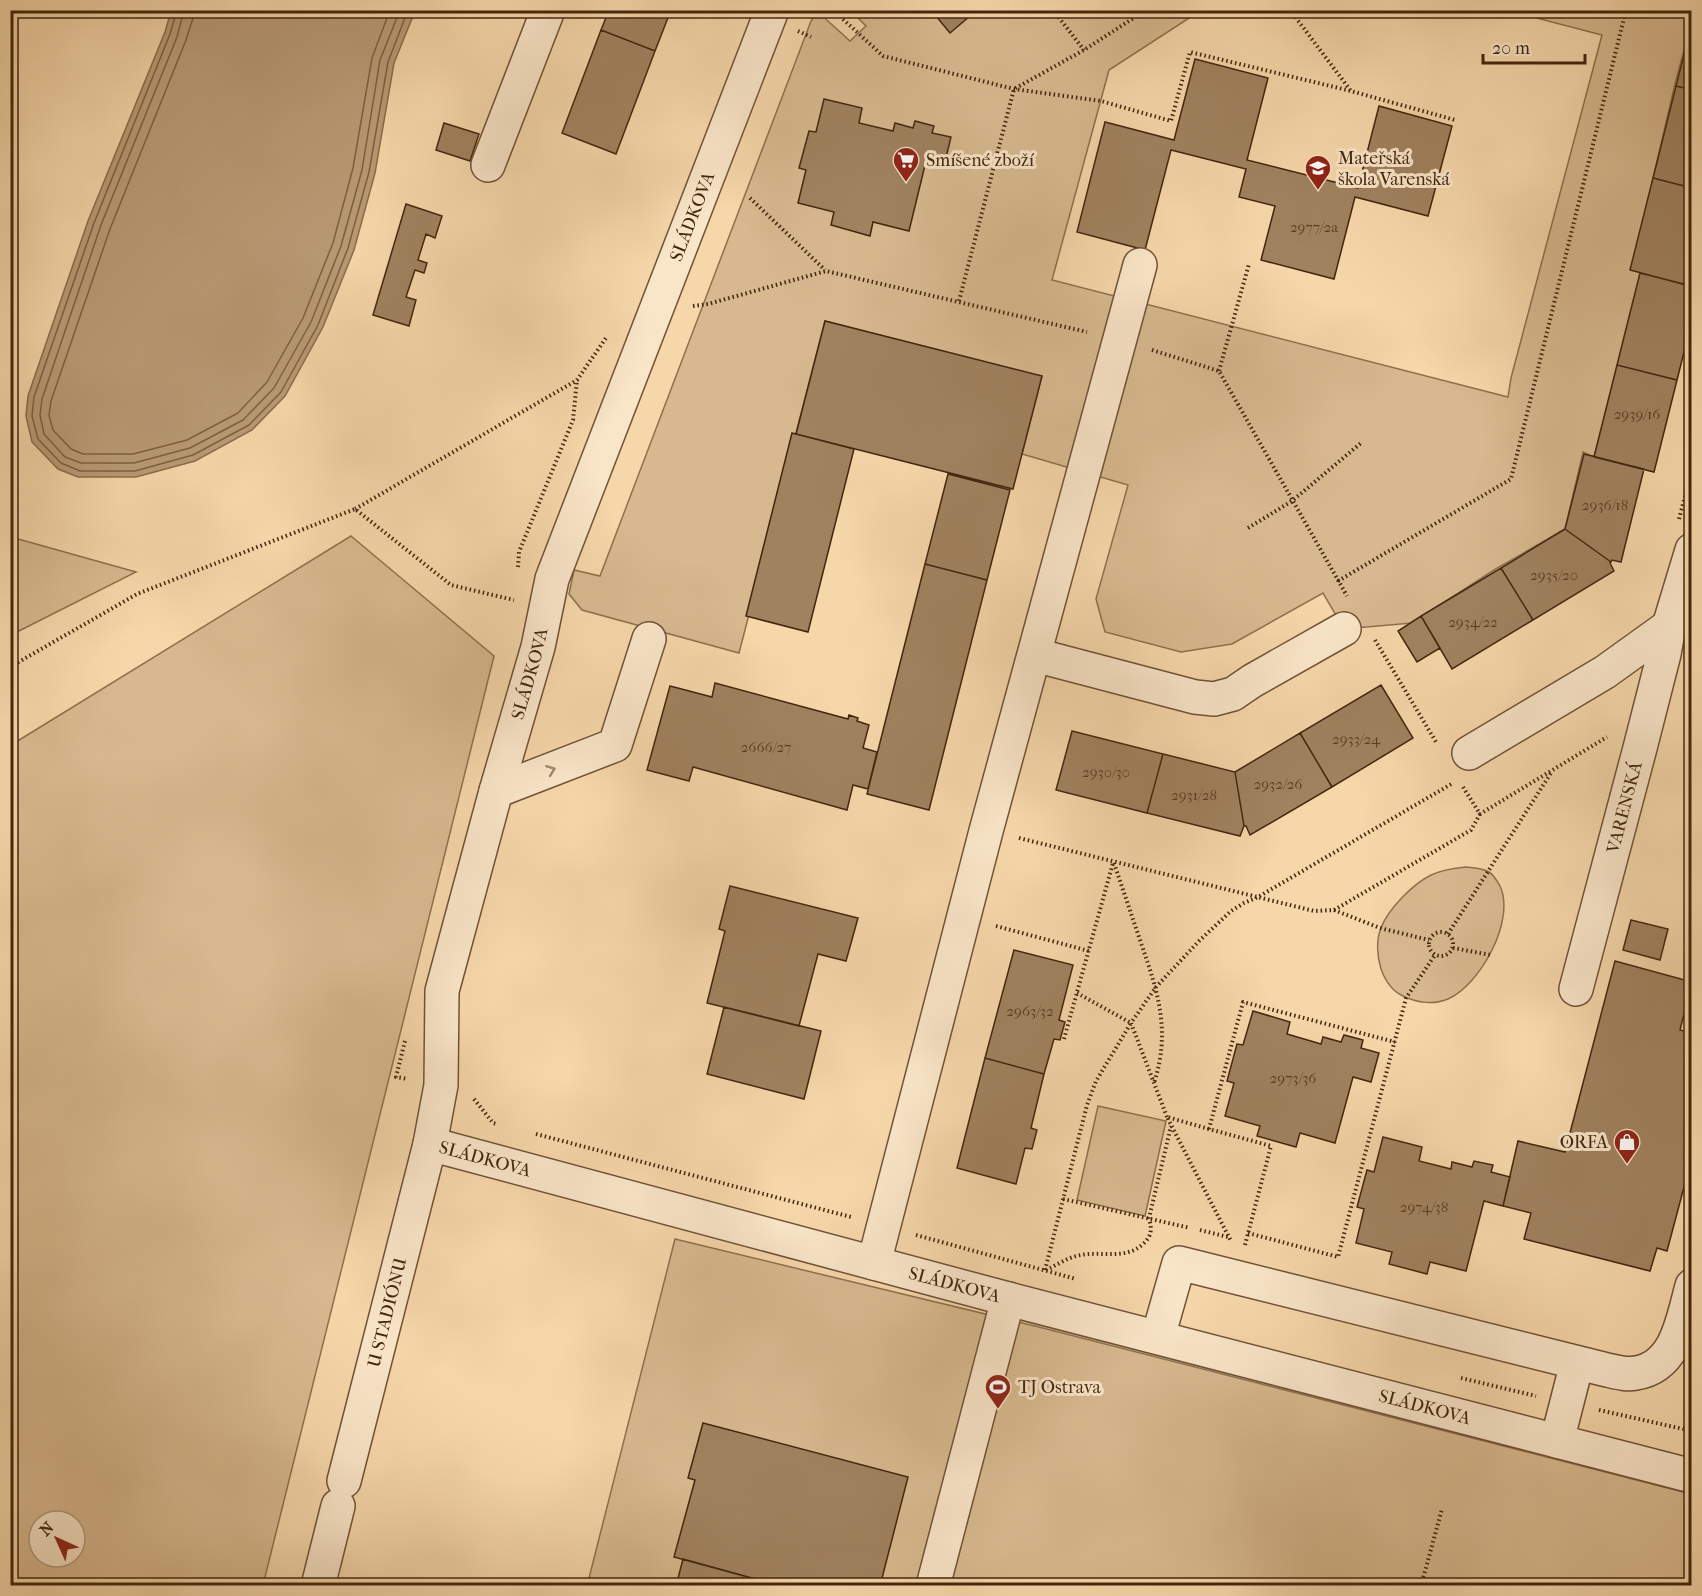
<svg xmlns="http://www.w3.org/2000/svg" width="1702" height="1596" viewBox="0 0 1702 1596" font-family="'IM FELL French Canon',serif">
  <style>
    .green { fill: #d8b98f; stroke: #8e704e; stroke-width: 1.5; fill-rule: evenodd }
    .water { fill: #b99b75; stroke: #8a6c4c; stroke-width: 1.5 }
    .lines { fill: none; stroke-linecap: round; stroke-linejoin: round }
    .shore { stroke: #7e6042; stroke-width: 1.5 }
    .building { fill: #a0825f; stroke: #43260e; stroke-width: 1.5 }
    .minor-casing { stroke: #705235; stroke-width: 36 }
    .path { stroke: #43260e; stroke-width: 4; stroke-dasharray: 1.5 3; stroke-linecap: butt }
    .minor { stroke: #f9e5c8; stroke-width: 33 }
    .oneway { stroke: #9e866b }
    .labels { text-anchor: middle; stroke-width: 6; stroke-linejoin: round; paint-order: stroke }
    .number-label { font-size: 15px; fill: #5a3d22 }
    .poi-label { font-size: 18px; fill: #43260e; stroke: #f9e5c8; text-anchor: start }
    .street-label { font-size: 18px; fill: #43260e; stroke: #f9e5c8 }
  </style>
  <rect width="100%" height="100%" fill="#f6d7aa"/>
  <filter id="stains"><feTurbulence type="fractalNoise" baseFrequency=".00333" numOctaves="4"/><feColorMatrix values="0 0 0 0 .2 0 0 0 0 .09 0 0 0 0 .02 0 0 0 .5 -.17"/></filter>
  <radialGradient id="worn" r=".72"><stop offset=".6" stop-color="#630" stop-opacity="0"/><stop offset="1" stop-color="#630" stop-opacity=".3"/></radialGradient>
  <!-- green -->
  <path class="green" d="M851 11H1200L1109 70 1052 280 1508 397 1511 378 1602 35 1510 11H1691V24L1675 84 1633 265 1642 267 1620 358 1594 457 1583 452 1565 529 1494 570 1412 623 1344 629 1323 593 1232 644 1181 652 1105 632 1096 599 1128 485 1022 454 1042 376 825 321 739 653 582 610 569 594 574 570 600 576 811 21 818 12 850 41 866 26Z
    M351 536 494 656 263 1585H11V745ZM39 1521H75V1557H39Z
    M11 537 136 572 11 635Z
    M1466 867C1474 868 1482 868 1489 872 1494 875 1497 881 1500 886 1516 920 1480 985 1448 999 1434 1005 1417 1003 1403 996 1392 991 1385 980 1381 969 1377 956 1376 940 1381 928 1388 909 1413 884 1431 875 1442 870 1454 868 1466 867Z
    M1098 1106 1166 1121 1145 1216 1077 1200Z
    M675 1239 1035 1326 1691 1494V1585L587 1586Z"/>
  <!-- water -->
  <path class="water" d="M171 11H415L394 63 375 173 354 250 323 327 285 396 252 430 195 461 136 477H78L58 469 32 442 26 416 28 396 88 221 165 32Z"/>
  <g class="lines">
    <!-- shore -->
    <path class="shore" d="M177 10 170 34 94 223 34 397 32 416 38 439 61 463 80 471H135L193 455 249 425 281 392 318 325 348 248 369 172 388 62 408 10
      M184 10 177 37 101 225 42 399 40 415 44 434 65 457 81 463H134L190 448 243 420 274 388 311 322 341 246 362 170 380 60 400 10
      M193 10V18L186 40 110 229 51 401 49 415 53 430 71 449 83 454H133L187 440 238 413 267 382 303 318 333 243 353 168 372 58 390 10"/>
  </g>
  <!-- building -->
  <path class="building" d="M609 10H671L655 51 601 30Z
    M931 10H977L950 33Z
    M1692 23V90L1676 86Z
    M601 30 655 51 616 154 562 133Z
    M1195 59 1268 78 1247 160 1358 188 1379 106 1452 126 1428 216 1355 197 1334 279 1261 260 1275 206 1239 197 1246 169 1171 150 1145 250 1077 232 1105 122 1174 140Z
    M1676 86 1692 90V188L1653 178Z
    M824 99 862 108 859 123 893 131 895 123 913 128 915 121 934 126 932 133 951 137 944 166 926 161 909 231 873 222 870 236 831 225 834 212 798 203 806 170 799 168 809 131 816 132Z
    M444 123 479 134 470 161 436 150Z
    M1653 178 1692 188V279L1690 286 1630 270Z
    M406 204 442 216 435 238 426 234 418 260 427 263 424 273 415 270 406 297 416 300 409 326 373 315Z
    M1640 273 1692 286V320L1677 380 1617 365Z
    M825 321 1042 376 1013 489 796 434Z
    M1617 365 1677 380 1654 472 1594 457Z
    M792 433 854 449 808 632 746 616Z
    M1584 454 1644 469 1621 562 1612 560 1611 562 1565 529Z
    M948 474 1010 490 987 580 925 564Z
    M1565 529 1611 562 1610 563 1614 571 1533 620 1501 568Z
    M925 564 987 580 929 810 867 794Z
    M1501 568 1533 620 1452 669 1421 616Z
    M1421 616 1440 648 1417 662 1398 631Z
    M715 683 848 719 849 715 858 718 857 721 869 725 863 748 877 752 868 789 853 785 847 810 693 767 689 781 647 770 670 686 712 697Z
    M1381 685 1413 738 1332 787 1300 733Z
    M1072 731 1163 754 1147 813 1056 790Z
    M1300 733 1332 787 1250 835 1246 826H1244L1235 772Z
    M1163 754 1235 772 1244 826 1240 836 1147 813Z
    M730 886 858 918 846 961 818 954 799 1026 707 1003 725 931 719 929Z
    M1631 920 1668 929 1660 960 1623 950Z
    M1014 950 1073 965 1059 1020 1065 1022 1060 1040 1054 1039 1044 1074 985 1058Z
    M1615 961 1692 982 1680 1030 1692 1033V1157L1667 1251 1657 1248 1650 1271 1524 1239 1531 1213 1503 1206 1518 1141 1565 1152Z
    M724 1007 821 1031 804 1099 707 1074Z
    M1253 1011 1290 1022 1287 1034 1321 1044 1323 1037 1341 1042 1344 1035 1363 1040 1361 1048 1379 1053 1371 1082 1353 1077 1335 1143 1300 1133 1296 1147 1257 1136 1260 1126 1225 1116 1234 1083 1227 1081 1237 1044 1243 1045Z
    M985 1058 1044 1074 1031 1128 1037 1130 1032 1149 1025 1148 1016 1184 957 1168Z
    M1383 1137 1422 1147 1419 1161 1451 1169 1452 1162 1472 1167 1474 1161 1493 1165 1491 1172 1510 1177 1503 1206 1484 1201 1466 1271 1430 1262 1427 1274 1389 1264 1392 1252 1356 1243 1364 1209 1357 1207 1367 1170 1374 1172Z
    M703 1423 908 1477 880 1586H781L674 1557 695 1480 688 1478Z
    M683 1559 778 1585V1586H676Z"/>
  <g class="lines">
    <!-- minor casing -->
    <g class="minor-casing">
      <g id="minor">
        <path d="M488 165 548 10"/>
        <path d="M1035 655 1195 697 1214 699 1233 694 1252 681 1344 629"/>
        <path d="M1469 753 1605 672 1669 626"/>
        <path d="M496 791 615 745 649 639"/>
        <path id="s1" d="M1576 989 1640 748 1664 654 1669 626 1692 550"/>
        <path id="s2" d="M430 1144 1008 1299 1692 1476"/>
        <path d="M874 1263 986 831 1140 265"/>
        <path d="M1158 1337 1179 1263 1607 1370C1616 1372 1626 1375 1636 1373 1677 1367 1683 1318 1692 1286"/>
        <path d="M1557 1441 1577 1363"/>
        <path id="s3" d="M344 1481 430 1144 441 1085 442 991 496 791 538 647 552 579 772 10"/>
        <path d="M318 1586 338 1506"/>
        <path d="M933 1586 1008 1299"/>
      </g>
    </g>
    <!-- path -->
    <path class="path" d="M833 10 883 56 1014 89 1101 101 1171 121 1190 52 1351 91
      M1053 10 1084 50
      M1290 10 1351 91 1455 120
      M798 31 811 37
      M750 198 825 270
      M959 301 1014 89 1084 50 1146 10
      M693 306 708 304 826 271 1087 332
      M1152 350 1219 371 1347 596
      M1219 371 1249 264
      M355 509 577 380 606 338
      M1679 519 1692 470
      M1248 528 1292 501 1361 443
      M518 567 519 552 573 420 577 380
      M1338 581 1511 479 1624 18 1619 10
      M1375 640 1436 742
      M10 667 137 594 355 509 451 585 514 600
      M1463 787 1480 814 1607 737
      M1019 838 1314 911 1334 910 1471 830 1480 814
      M1114 863C1123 890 1132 916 1141 943 1158 992 1171 1031 1154 1083
      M1334 910 1380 928 1429 940
      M996 926 1089 951
      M1429 944a12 12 0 1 1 24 0a12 12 0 1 1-24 0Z
      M1448 934 1551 773
      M1453 948 1491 955
      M1064 1039 1113 863
      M405 1041 396 1077 408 1079
      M474 1099 493 1123 497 1124
      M1167 1117 1131 1023 1156 987 1199 941 1231 911 1244 903 1258 897 1453 783
      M1209 1129 1167 1117 1231 1241
      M536 1134 851 1217
      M1063 1199 1190 1228
      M1200 1230 1228 1237
      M1248 1233 1338 1257 1406 998 1435 955
      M916 1235 1076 1279
      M1245 1245 1271 1146 1209 1129 1243 1002 1395 1042
      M1045 1270 1087 1105 1096 1081 1131 1023 1077 993
      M1046 1270C1057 1265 1068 1257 1081 1255 1102 1251 1126 1260 1143 1244 1152 1236 1152 1229 1149 1218L1171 1126
      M1461 1378 1536 1396
      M1599 1410 1692 1431
      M1421 1586 1442 1509"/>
    <!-- minor -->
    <use href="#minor" class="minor"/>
  </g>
  <!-- one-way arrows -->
  <defs><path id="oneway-chevron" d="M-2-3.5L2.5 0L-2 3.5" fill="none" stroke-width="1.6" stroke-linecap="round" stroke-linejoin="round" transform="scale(1.5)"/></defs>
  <use class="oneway" href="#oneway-chevron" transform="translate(551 770) rotate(-21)"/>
  <!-- icons -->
  <defs>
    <g id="supermarket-pin" transform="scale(1.35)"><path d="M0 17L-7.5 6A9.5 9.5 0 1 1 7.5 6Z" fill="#8f2418" stroke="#f9e5c8"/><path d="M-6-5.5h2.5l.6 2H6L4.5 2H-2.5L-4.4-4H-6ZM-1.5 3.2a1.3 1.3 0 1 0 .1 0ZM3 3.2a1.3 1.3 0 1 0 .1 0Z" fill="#fff"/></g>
    <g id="school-pin" transform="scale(1.35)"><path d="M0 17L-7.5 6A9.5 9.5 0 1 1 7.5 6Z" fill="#8f2418" stroke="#f9e5c8"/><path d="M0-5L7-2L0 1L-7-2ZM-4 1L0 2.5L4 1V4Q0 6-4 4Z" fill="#fff"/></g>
    <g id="shop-pin" transform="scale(1.35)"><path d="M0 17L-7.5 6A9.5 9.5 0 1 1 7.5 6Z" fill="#8f2418" stroke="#f9e5c8"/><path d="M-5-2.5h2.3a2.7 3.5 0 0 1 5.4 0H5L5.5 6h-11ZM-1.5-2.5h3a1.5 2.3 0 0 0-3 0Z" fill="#fff"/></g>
    <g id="stadium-pin" transform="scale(1.35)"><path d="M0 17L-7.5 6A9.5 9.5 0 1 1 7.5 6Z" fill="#8f2418" stroke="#f9e5c8"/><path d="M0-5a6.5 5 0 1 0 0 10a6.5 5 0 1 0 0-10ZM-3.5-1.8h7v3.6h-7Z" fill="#fff"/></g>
  </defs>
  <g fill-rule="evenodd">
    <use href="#supermarket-pin" x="906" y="160"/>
    <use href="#school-pin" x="1318" y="168"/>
    <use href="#shop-pin" x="1627" y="1142"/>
    <use href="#stadium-pin" x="998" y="1387"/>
  </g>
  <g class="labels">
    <!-- number labels -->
    <g class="number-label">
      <text x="1314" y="232">2977/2a</text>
      <text x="1637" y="419">2939/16</text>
      <text x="1605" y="510">2936/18</text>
      <text x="1554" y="580">2935/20</text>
      <text x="1473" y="627">2934/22</text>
      <text x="1356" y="744">2933/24</text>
      <text x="766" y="752">2666/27</text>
      <text x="1106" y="777">2930/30</text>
      <text x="1278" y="789">2932/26</text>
      <text x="1194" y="800">2931/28</text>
      <text x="1030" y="1016">2963/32</text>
      <text x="1293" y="1083">2973/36</text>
      <text x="1424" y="1212">2974/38</text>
    </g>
    <!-- poi labels -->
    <g class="poi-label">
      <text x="1338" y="164">Mateřská<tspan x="1338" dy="21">škola Varenská</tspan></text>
      <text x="926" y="166">Smíšené zboží</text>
      <text x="1608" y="1148" text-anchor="end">ORFA</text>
      <text x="1018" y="1393">TJ Ostrava</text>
    </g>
    <!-- street labels -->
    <g class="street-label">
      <text dy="6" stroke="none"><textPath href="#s3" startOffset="1317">SLÁDKOVA</textPath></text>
      <text dy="6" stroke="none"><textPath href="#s3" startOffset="831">SLÁDKOVA</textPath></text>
      <text dy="6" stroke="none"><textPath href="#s1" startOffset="188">VARENSKÁ</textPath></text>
      <text dy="6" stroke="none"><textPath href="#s2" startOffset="57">SLÁDKOVA</textPath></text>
      <text dy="6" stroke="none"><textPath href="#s2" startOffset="543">SLÁDKOVA</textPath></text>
      <text dy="6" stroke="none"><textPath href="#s3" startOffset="174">U STADIÓNU</textPath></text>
      <text dy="6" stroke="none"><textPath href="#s2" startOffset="1029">SLÁDKOVA</textPath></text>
    </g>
  </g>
  <!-- margin -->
  <rect width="1702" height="1596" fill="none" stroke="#f6d7aa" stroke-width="36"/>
  <rect x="12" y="12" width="1678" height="1572" fill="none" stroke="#43260e" stroke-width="3"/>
  <rect x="18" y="18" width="1666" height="1560" fill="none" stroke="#43260e" stroke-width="1.5"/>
  <!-- north arrow -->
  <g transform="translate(57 1539) rotate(315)"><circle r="28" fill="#f9e5c8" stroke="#b0997e" stroke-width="1.5"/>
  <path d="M0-4.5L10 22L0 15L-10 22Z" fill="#8f2418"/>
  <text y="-9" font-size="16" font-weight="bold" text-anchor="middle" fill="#43260e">N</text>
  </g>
  <!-- scale -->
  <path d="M1483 54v9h102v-9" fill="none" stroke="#43260e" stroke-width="3"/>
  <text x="1492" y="54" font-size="18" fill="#43260e" stroke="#f9e5c8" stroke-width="4.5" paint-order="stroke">20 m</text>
  <rect width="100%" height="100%" filter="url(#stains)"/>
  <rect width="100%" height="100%" fill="url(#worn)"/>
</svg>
